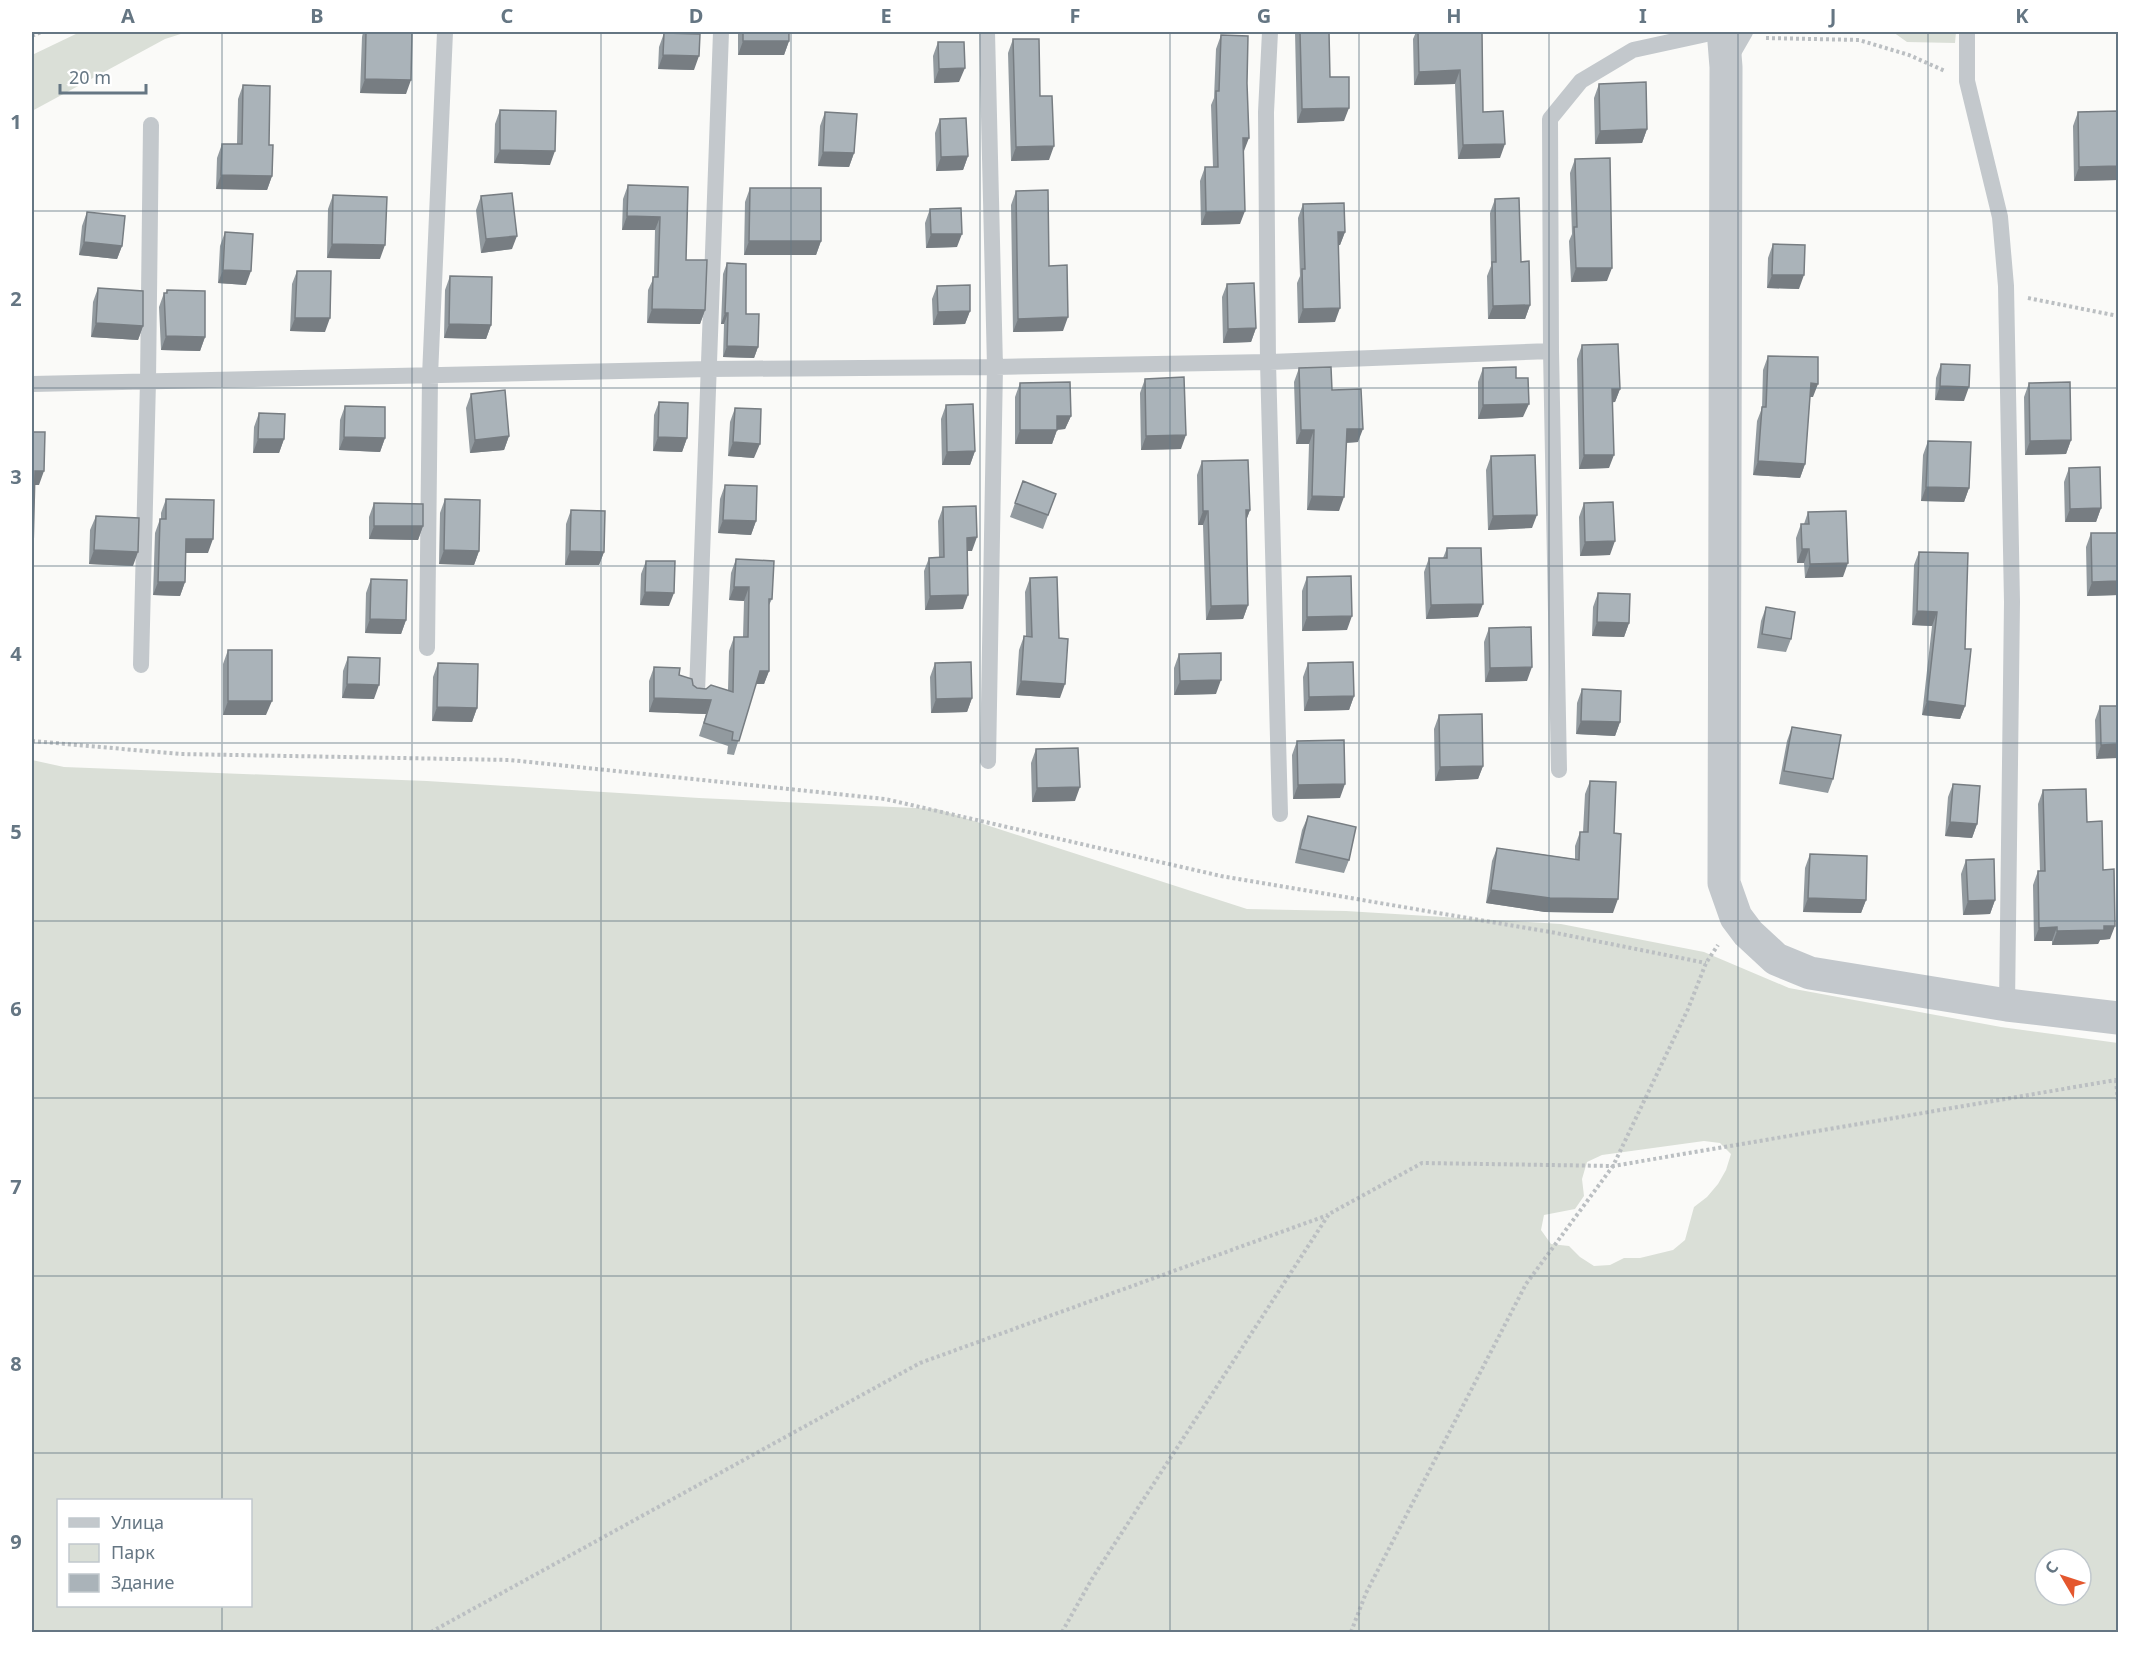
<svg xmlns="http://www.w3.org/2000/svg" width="2150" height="1664" viewBox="0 0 2150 1664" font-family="'Noto Sans',sans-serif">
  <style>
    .green { fill: #dadfd7; fill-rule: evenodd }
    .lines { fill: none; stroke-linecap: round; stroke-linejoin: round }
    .path { stroke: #bbbfc2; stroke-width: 4; stroke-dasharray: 3 3; stroke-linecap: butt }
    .service { stroke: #c3c8cc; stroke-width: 16 }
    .minor { stroke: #c3c8cc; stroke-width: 33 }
    .wall { fill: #929a9f }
    .shaded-wall { fill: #777d82 }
    .building { fill: #aab3b9; stroke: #777d82; stroke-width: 1.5 }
    .grid { fill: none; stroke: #657683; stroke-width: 1.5; stroke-opacity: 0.55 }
    .neatline { fill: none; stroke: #657683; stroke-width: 2 }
    .grid-label { font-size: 20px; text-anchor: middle; font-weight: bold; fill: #657683 }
  </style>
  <rect width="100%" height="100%" fill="#fafaf8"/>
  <!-- green -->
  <path class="green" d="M80 32H187L165 39 32 111V55Z
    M1893 32H1956L1955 43 1907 42Z
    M32 760 64 767 427 781 699 798 937 809 1247 909 1346 911 1561 924 1704 952 1789 988 2001 1027 2118 1043V1632H32ZM1704 1141 1720 1143 1731 1154 1726 1170 1718 1184 1707 1197 1694 1207 1685 1240 1673 1250 1640 1258H1624L1610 1265 1594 1266 1580 1257 1569 1246 1551 1244 1541 1230 1544 1215 1575 1209 1584 1196 1582 1179 1587 1162 1602 1155ZM58 1500H250V1606H58ZM2045 1559H2081V1595H2045Z"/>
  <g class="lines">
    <!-- path -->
    <path class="path" d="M32 36 41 32
      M1766 38 1859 40 1909 55 1945 71
      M2028 298 2118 316
      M32 741 180 754 510 760 885 799 1221 876 1556 933 1706 963
      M2116 1080 2118 1103
      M431 1632 920 1363 1328 1215
      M1062 1632 1093 1577 1329 1214 1422 1163 1613 1166 2116 1080 2118 1076
      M1351 1632 1366 1593 1526 1284 1613 1166 1688 1009 1706 963 1718 945"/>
    <!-- service -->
    <path class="service" d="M987 32 995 367 988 761
      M1270 32 1266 112 1268 362 1280 814
      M1967 32V81L2000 217 2006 286 2012 602 2007 1005
      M1730 58 1745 32
      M1551 351 1559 770
      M32 384 709 369 995 367 1268 362 1551 351 1550 119 1581 81 1633 50 1711 33 1724 42
      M427 648 430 376 445 32
      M141 665 148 381 151 125
      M697 693 721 32"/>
    <!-- minor -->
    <path class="minor" d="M1724 42 1726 67 1724 883 1736 917 1748 933 1776 959 1810 973 2007 1005 2118 1018"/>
  </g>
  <!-- wall -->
  <path class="wall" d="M363 32H412L406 94 360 93 362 37Z
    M738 32H789V41L784 55H738Z
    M1295 32H1329L1330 77 1344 121 1297 123Z
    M1416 32H1482L1483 112 1500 158 1458 159 1455 84 1414 85 1413 39Z
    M664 33 694 70 658 69 659 47Z
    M1221 35 1240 224 1201 225 1200 181 1205 167H1213L1211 105 1214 98 1216 49Z
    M1013 39 1040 96 1049 160 1011 161 1008 53Z
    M938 42 959 82 934 83 933 56Z
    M1599 84 1647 129 1642 143 1595 144 1594 98Z
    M243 85 269 145 272 176 267 190 216 189 217 158 222 144H237L238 99Z
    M500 110 550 165 494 163 495 124Z
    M2118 111V180L2074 181 2073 126 2078 112Z
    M825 112 854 153 849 167 818 166 820 126Z
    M940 119 968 156 963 170 936 171 935 133Z
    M1575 159 1607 281 1571 282 1569 241 1572 234 1570 173Z
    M628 185 688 187 686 260 705 310 700 324 647 323 648 290 654 277 655 230H622L623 199Z
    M750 188 821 241 816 255H744L745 202Z
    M1016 191 1049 266 1063 331 1013 332 1011 205Z
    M333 195 380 259 327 258 328 209Z
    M481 196 512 249 481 253 476 210Z
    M1495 199 1521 262 1530 305 1525 319H1488L1487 276 1491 266 1490 213Z
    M1303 204 1345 232 1340 245H1339L1335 322 1298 323 1297 283 1300 276 1298 218Z
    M930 209 957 247 926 248 925 223Z
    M87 212 122 246 117 259 79 255 82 226Z
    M225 232 246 285 218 283 220 246Z
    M1773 244 1799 289 1767 288 1768 258Z
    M727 263 758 347 754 358 723 357 724 324H721L723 274Z
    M297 271 325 332 290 331 292 284Z
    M450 276 491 325 486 339 444 338 445 290Z
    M1227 284 1256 328 1251 342 1223 343 1222 297Z
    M937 286 970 311 965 324 933 325 932 299Z
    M98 288 143 326 138 340 91 337 93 302Z
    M167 290 205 337 200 351 161 350 159 307 164 293H166Z
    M1582 345 1620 389 1615 402H1613L1609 468 1579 469 1577 359Z
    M1768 356 1813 397H1810L1805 464 1800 478 1753 475 1757 421 1762 408 1763 370Z
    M1941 364 1964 401 1935 400 1936 378Z
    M1299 368 1332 390 1358 442 1346 443 1339 511 1307 510 1309 444H1296L1294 382Z
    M1483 368 1516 378 1523 417 1478 419V382Z
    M1145 379 1181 449 1141 450 1140 393Z
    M1020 383 1071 416 1065 429 1057 430 1052 444H1015V397Z
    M2029 383 2071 440 2066 454 2025 455 2024 397Z
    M471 394 509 436 504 450 470 453 466 408Z
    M659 402 687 438 682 452 653 451 654 415Z
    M946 405 975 451 970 465H942L941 419Z
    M345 406 385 438 380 452 339 450 340 420Z
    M735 408 754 458 728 456 730 422Z
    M259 413 284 439 279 453H253L254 427Z
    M1928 441 1969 488 1964 502 1921 501 1923 455Z
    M1491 456 1532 528 1488 530 1486 470Z
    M1202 461 1250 510 1246 520 1248 605 1243 619 1206 620 1203 525H1198L1197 475Z
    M2069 468 2101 508 2096 522H2065L2064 482Z
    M1023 481 1056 494 1043 529 1010 517Z
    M725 485 756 521 751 535 718 533 720 499Z
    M166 499 208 553H185V582L180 596 153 595 155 533 160 519H161V513Z
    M445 499 479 551 474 565 439 564 440 513Z
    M374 503 423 526 418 540 369 539V517Z
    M1584 503 1610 555 1580 556 1579 517Z
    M943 507 972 551H967L963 609 925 610 924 571 929 558 939 557 938 521Z
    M571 510 604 552 599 565H565L566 524Z
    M1808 512 1843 577 1805 578 1804 563H1797L1796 538 1801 524H1804Z
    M96 516 133 566 89 564 90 530Z
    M2091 533H2118V595L2087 596 2086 547Z
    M1447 548 1478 617 1426 619 1424 572 1429 558H1443Z
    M1919 552 1965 649V706L1960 719 1922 715 1932 626 1912 625 1914 565Z
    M736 559 772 599 769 605V671L764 684H756L734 755 727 754 728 746 699 736 706 714 649 712V681L654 667 679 675 697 688 728 690 729 651 734 637H743L744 601 729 600 731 573Z
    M646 561 669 606 640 605 641 574Z
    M1307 577 1347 630 1302 631V591Z
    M1030 578 1059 638 1060 698 1016 695 1019 650 1024 636 1026 637 1025 592Z
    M371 579 406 620 401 634 365 633 366 593Z
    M1598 593 1629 623 1624 637 1592 636 1593 607Z
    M1766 607 1791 639 1786 652 1757 648 1761 621Z
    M1489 628 1527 681 1485 682 1484 642Z
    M228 650 266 715H223V664Z
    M1179 654 1216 694 1174 695V668Z
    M348 657 374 699 342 698 343 671Z
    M438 663 477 708 472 722 432 721 433 677Z
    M935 663 972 698 967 712 931 713 930 677Z
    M1308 663 1354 696 1349 710 1304 711 1303 677Z
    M1582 689 1620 722 1615 736 1576 734 1577 703Z
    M2100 706H2118L2096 759 2095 720Z
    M1439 715 1483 766 1478 779 1435 781 1434 729Z
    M1792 727 1833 779 1828 793 1779 784 1787 741Z
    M1297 741 1340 798 1293 799 1292 755Z
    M1036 749 1075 801 1032 802 1031 763Z
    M1590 781 1614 833 1613 913 1545 912 1486 903 1492 861 1497 848 1575 859V846L1580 832H1583L1585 794Z
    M1953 784 1977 824 1972 838 1945 836 1948 797Z
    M2043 790 2087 822 2103 870 2110 939 2100 940 2098 944 2052 945V941H2034L2033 885 2038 871H2040L2038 804Z
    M1308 816 1349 860 1344 873 1295 863 1302 830Z
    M1810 854 1866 900 1861 913 1803 912 1805 868Z
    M1966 860 1995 900 1990 914 1963 915 1961 874Z"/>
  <!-- shaded-wall -->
  <path class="shaded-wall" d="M743 41H789L784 55H738Z
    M663 55 699 56 694 70 658 69Z
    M965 68 959 82 934 83 939 69Z
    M1460 70 1455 84 1414 85 1419 72Z
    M365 79 411 80 406 94 360 93Z
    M1349 108 1344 121 1297 123 1302 109Z
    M1647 129 1642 143 1595 144 1600 131Z
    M1243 138H1249L1244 151Z
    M1505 144 1500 158 1458 159 1463 145Z
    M1054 146 1049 160 1011 161 1016 147Z
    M500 150 555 151 550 165 494 163Z
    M823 152 854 153 849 167 818 166Z
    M968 156 963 170 936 171 941 157Z
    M2118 166V180L2074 181 2079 167Z
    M221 175 272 176 267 190 216 189Z
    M1245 211 1240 224 1201 225 1206 212Z
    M627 216 660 217 655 230H622Z
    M1338 232H1345L1340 245 1333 246Z
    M931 234H962L957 247 926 248Z
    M517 236 512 249 481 253 486 239Z
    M749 241H821L816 255H744Z
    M84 242 122 246 117 259 79 255Z
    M332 244 385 245 380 259 327 258Z
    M1576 268H1612L1607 281 1571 282Z
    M223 270 251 271 246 285 218 283Z
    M1772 275H1804L1799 289 1767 288Z
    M1530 305 1525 319H1488L1493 306Z
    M1340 308 1335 322 1298 323 1303 309Z
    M652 309 705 310 700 324 647 323Z
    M970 311 965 324 933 325 938 312Z
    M725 313H728L724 324H721Z
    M1068 317 1063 331 1013 332 1018 319Z
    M295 318H330L325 332 290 331Z
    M96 323 143 326 138 340 91 337Z
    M449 324 491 325 486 339 444 338Z
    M1256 328 1251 342 1223 343 1228 329Z
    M166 336 205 337 200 351 161 350Z
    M727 346 758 347 754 358 723 357Z
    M1811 383 1818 384 1813 397H1806Z
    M1940 386 1969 387 1964 401 1935 400Z
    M1612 389H1620L1615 402 1607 403Z
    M1529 404 1523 417 1478 419 1483 405Z
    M1057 416H1071L1065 429 1052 430Z
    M1347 429H1363L1358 442 1342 443Z
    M1020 430H1057L1052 444H1015Z
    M1301 430H1314L1309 444H1296Z
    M1186 435 1181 449 1141 450 1146 436Z
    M509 436 504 450 470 453 475 440Z
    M344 437 385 438 380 452 339 450Z
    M658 437 687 438 682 452 653 451Z
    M258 439H284L279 453H253Z
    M2071 440 2066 454 2025 455 2030 441Z
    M733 442 760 444 754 458 728 456Z
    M975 451 970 465H942L947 452Z
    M1584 455H1614L1609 468 1579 469Z
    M1758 461 1805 464 1800 478 1753 475Z
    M35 471H44L39 485H32Z
    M1926 487 1969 488 1964 502 1921 501Z
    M1312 496 1344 497 1339 511 1307 510Z
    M2101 508 2096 522H2065L2070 509Z
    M1246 510H1250L1245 524Z
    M1203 511H1208L1203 525H1198Z
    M1537 515 1532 528 1488 530 1493 516Z
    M723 520 756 521 751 535 718 533Z
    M374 526H423L418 540 369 539Z
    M977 537 972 551H962L967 538Z
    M186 539H213L208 553H181Z
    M1615 541 1610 555 1580 556 1585 542Z
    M1802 549H1809L1804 563H1797Z
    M94 550 138 552 133 566 89 564Z
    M444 550 479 551 474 565 439 564Z
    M570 551 604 552 599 565H565Z
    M1848 563 1843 577 1805 578 1810 564Z
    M2118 581V595L2087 596 2092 582Z
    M158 582H185L180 596 153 595Z
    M734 587H749L744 601 729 600Z
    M645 592 674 593 669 606 640 605Z
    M968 595 963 609 925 610 930 596Z
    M1483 604 1478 617 1426 619 1431 605Z
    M1248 605 1243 619 1206 620 1211 606Z
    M1917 611 1937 612 1932 626 1912 625Z
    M1352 616 1347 630 1302 631 1307 617Z
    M370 619 406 620 401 634 365 633Z
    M1597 622 1629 623 1624 637 1592 636Z
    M1532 667 1527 681 1485 682 1490 668Z
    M760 671H769L764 684H755Z
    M1221 680 1216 694 1174 695 1180 681Z
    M1021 681 1065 684 1060 698 1016 695Z
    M347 684 379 685 374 699 342 698Z
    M1354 696 1349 710 1304 711 1309 697Z
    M654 698 711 700 706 714 649 712Z
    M972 698 967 712 931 713 936 699Z
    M228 701H272L266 715H223Z
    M1927 701 1965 706 1960 719 1922 715Z
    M437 707 477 708 472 722 432 721Z
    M1581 721 1620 722 1615 736 1576 734Z
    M2118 744V758L2096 759 2101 745Z
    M1483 766 1478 779 1435 781 1440 767Z
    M1345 784 1340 798 1293 799 1298 785Z
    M1080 787 1075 801 1032 802 1037 788Z
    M1950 822 1977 824 1972 838 1945 836Z
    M1491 890 1618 899 1613 913 1545 912 1486 903Z
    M1808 898 1866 900 1861 913 1803 912Z
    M1995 900 1990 914 1963 915 1968 901Z
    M2104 926H2115L2110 939 2100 940 2098 944 2052 945 2057 931Z
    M2057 927 2052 941H2034L2039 928Z"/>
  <!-- building -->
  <path class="building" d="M366 32H412L411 80 365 79Z
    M743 32H789V41H743Z
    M1300 32H1329L1330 77H1349V108L1302 109Z
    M1418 32H1482L1483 112 1503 111 1505 144 1463 145 1460 70 1419 72Z
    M664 33 700 34 699 56 663 55Z
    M1221 35 1248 36 1247 83 1249 138H1243L1245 211 1206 212 1205 167H1218L1216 91H1219Z
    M1013 39H1039L1040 96H1052L1054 146 1016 147Z
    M938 42H964L965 68 939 69Z
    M1646 82 1647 129 1600 131 1599 84Z
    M243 85 270 86 269 145H273L272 176 221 175 222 144H242Z
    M500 110 556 111 555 151 500 150Z
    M2118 111V166L2079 167 2078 112Z
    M825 112 857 114 854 153 823 152Z
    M966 118 968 156 941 157 940 119Z
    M1610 158 1612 268H1576L1574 227H1577L1575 159Z
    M628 185 688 187 686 260H707L705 310 652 309 653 277H658L660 217 627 216Z
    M750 188H821V241H749Z
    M1048 190 1049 266 1067 265 1068 317 1018 319 1016 191Z
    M512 193 517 236 486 239 481 196Z
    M333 195 387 197 385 245 332 244Z
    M1519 198 1521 262 1529 261 1530 305 1493 306 1492 262H1496L1495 199Z
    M1344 203 1345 232H1338L1340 308 1303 309 1302 269H1305L1303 204Z
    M961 208 962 234H931L930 209Z
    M87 212 125 216 122 246 84 242Z
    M225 232 253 234 251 271 223 270Z
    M1773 244 1805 245 1804 275H1772Z
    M727 263 746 264V314H759L758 347 727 346 728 313H725Z
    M297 271H331L330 318H295Z
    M450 276 492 277 491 325 449 324Z
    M1254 283 1256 328 1228 329 1227 284Z
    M970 285V311L938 312 937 286Z
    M98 288 143 291V326L96 323Z
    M167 290 205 291V337L166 336 164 293H167Z
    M1618 344 1620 389H1612L1614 455H1584L1582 345Z
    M1768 356 1818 357V384L1811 383 1805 464 1758 461 1762 407H1766Z
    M1941 364 1970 365 1969 387 1940 386Z
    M1331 367 1332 390 1361 389 1363 429H1347L1344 497 1312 496 1314 430H1301L1299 368Z
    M1516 367V378H1528L1529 404 1483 405V368Z
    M1184 377 1186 435 1146 436 1145 379Z
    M1070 382 1071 416H1057V430H1020V383Z
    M2070 382 2071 440 2030 441 2029 383Z
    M505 390 509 436 475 440 471 394Z
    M659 402 688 403 687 438 658 437Z
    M973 404 975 451 947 452 946 405Z
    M345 406 385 407V438L344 437Z
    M735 408 761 409 760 444 733 442Z
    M259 413 285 414 284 439H258Z
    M32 432H45L44 471H35L33 550H32Z
    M1928 441 1971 442 1969 488 1926 487Z
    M1535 455 1537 515 1493 516 1491 456Z
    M1248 460 1250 510H1246L1248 605 1211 606 1208 511H1203L1202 461Z
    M2100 467 2101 508 2070 509 2069 468Z
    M1023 481 1056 494 1048 515 1015 503Z
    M725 485 757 486 756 521 723 520Z
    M166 499 214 500 213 539H186L185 582H158L160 519H166Z
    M445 499 480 500 479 551 444 550Z
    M1613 502 1615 541 1585 542 1584 503Z
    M374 503 423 504V526H374Z
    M976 506 977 537 967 538 968 595 930 596 929 558 944 557 943 507Z
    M571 510 605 511 604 552 570 551Z
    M1846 511 1848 563 1810 564 1809 549H1802L1801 524H1809L1808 512Z
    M96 516 139 518 138 552 94 550Z
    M2091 533H2118V581L2092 582Z
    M1447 548H1481L1483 604 1431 605 1429 558H1447Z
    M1919 552 1968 553 1965 649H1971L1965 706 1927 701 1937 612 1917 611Z
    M736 559 774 561 772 599H769V671H760L739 741 732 740 733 732 704 723 711 700 654 698V667L680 668 679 675 692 679 693 685 697 688 706 689 711 685 733 692 734 637H748L749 587H734Z
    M646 561H675L674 593 645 592Z
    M1351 576 1352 616 1307 617V577Z
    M1057 577 1059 638 1068 639 1065 684 1021 681 1024 636 1032 637 1030 578Z
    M371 579 407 580 406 620 370 619Z
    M1598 593 1630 594 1629 623 1597 622Z
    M1766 607 1795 612 1791 639 1762 634Z
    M1531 627 1532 667 1490 668 1489 628Z
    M228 650H272V701H228Z
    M1221 653V680L1180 681 1179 654Z
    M348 657 380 658 379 685 347 684Z
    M971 662 972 698 936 699 935 663Z
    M1353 662 1354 696 1309 697 1308 663Z
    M438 663 478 664 477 708 437 707Z
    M1582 689 1621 691 1620 722 1581 721Z
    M2100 706H2118V744L2101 745Z
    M1482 714 1483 766 1440 767 1439 715Z
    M1792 727 1841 735 1833 779 1784 771Z
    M1344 740 1345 784 1298 785 1297 741Z
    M1078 748 1080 787 1037 788 1036 749Z
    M1590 781 1616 782 1614 833 1621 834 1618 899 1550 898 1491 890 1497 848 1579 860 1580 832H1588Z
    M1953 784 1980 786 1977 824 1950 822Z
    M2086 789 2087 822 2102 821 2103 870 2114 869 2115 926H2104V930L2057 931V927L2039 928 2038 871H2045L2043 790Z
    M1308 816 1356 827 1349 860 1300 849Z
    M1810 854 1867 856 1866 900 1808 898Z
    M1994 859 1995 900 1968 901 1966 860Z"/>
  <!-- grid -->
  <path class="grid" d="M222 32V1500M412 32V1632M601 32V1632M791 32V1632M980 32V1632M1170 32V1632M1359 32V1632M1549 32V1632M1738 32V1632M1928 32V1632M32 211H2118M32 388H2118M32 566H2118M32 743H2118M32 921H2118M32 1098H2118M32 1276H2118M32 1453H2118M222 1606V1632"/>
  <!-- border -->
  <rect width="2150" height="1664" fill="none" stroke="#ffffff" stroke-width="66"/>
  <!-- legend -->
  <rect x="57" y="1499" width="195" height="108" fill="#ffffff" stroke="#c1c8cd" stroke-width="1.5"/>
  <rect x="69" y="1518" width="30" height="9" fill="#c3c8cc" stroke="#c1c8cd" stroke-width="1.5"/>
  <text x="111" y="1529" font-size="18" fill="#657683">Улица</text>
  <rect x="69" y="1544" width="30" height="18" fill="#dadfd7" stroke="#c1c8cd" stroke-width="1.5"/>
  <text x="111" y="1559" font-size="18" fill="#657683">Парк</text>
  <rect x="69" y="1574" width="30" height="18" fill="#aab3b9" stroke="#c1c8cd" stroke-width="1.5"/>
  <text x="111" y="1589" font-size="18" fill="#657683">Здание</text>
  <!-- north arrow -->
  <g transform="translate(2063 1577) rotate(309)"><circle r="28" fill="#ffffff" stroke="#c1c8cd" stroke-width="1.5"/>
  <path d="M0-4.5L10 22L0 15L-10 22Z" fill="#e4572e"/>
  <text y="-9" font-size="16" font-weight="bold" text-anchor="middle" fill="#657683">С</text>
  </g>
  <!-- scale -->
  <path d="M60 84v9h86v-9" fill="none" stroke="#657683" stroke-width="3"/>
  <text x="69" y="84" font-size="18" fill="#657683" stroke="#ffffff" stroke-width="4.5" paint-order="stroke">20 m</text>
  <rect x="33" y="33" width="2084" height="1598" class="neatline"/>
  <g class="grid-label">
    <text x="128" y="23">A</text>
    <text x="317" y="23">B</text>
    <text x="507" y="23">C</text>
    <text x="696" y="23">D</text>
    <text x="886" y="23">E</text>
    <text x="1075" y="23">F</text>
    <text x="1264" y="23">G</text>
    <text x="1454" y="23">H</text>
    <text x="1643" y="23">I</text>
    <text x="1833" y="23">J</text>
    <text x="2022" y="23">K</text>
    <text x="16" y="129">1</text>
    <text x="16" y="306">2</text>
    <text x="16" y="484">3</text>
    <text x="16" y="661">4</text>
    <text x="16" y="839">5</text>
    <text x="16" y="1016">6</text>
    <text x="16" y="1194">7</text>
    <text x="16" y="1371">8</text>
    <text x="16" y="1549">9</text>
  </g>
</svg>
